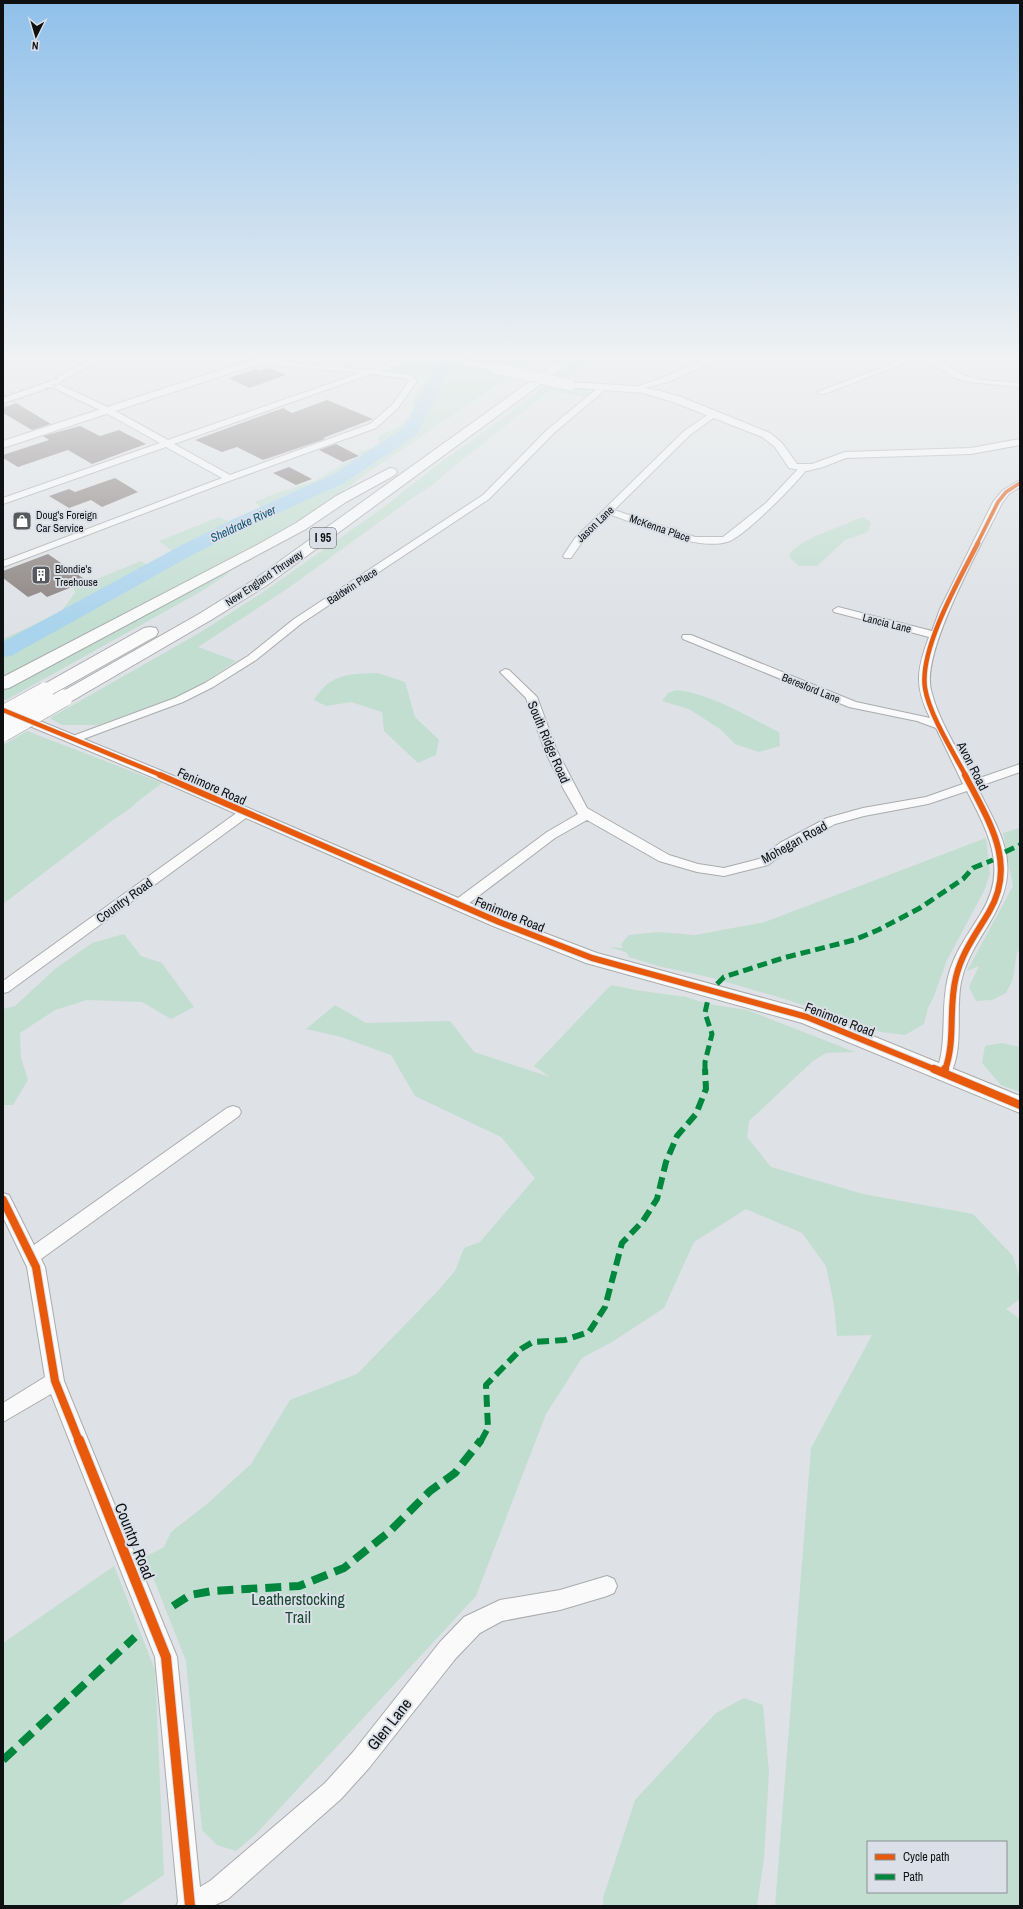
<svg xmlns="http://www.w3.org/2000/svg" width="1023" height="1909" viewBox="0 0 1023 1909" font-family="'Archivo Narrow',sans-serif">
  <style>
    .green { fill: #c2ded1; fill-rule: evenodd }
    .lines { fill: none; stroke-linecap: round; stroke-linejoin: round }
    .river { fill: #aad3ed; fill-rule: evenodd }
    .building { fill: #89817f }
    .minor-casing { stroke: #a9abad; stroke-width: 2 }
    .tertiary-casing { stroke: #a9abad; stroke-width: 2 }
    .motorway-casing { stroke: #a9abad; stroke-width: 2 }
    .minor { fill: #fafafb; fill-rule: evenodd }
    .tertiary { fill: #fafafb; fill-rule: evenodd }
    .motorway { fill: #fafafb; fill-rule: evenodd }
    .rail { stroke: #bbbcbd; stroke-width: 2; stroke-dasharray: 4.5 4.5; stroke-linecap: butt }
    .tertiary-bridge-casing { stroke: #a9abad; stroke-width: 12; stroke-linecap: butt }
    .motorway-bridge-casing { stroke: #a9abad; stroke-width: 18; stroke-linecap: butt }
    .tertiary-bridge { stroke: #fafafb; stroke-width: 11 }
    .motorway-bridge { stroke: #fafafb; stroke-width: 17 }
    .quiet-far2 { stroke: #00873e; stroke-width: 5; stroke-dasharray: 10 5; stroke-linecap: butt }
    .quiet-far1 { stroke: #00873e; stroke-width: 6; stroke-dasharray: 12 6; stroke-linecap: butt }
    .quiet { stroke: #00873e; stroke-width: 8; stroke-dasharray: 16 8; stroke-linecap: butt }
    .cycleway-far4-casing { stroke: #dbe0e8; stroke-width: 5 }
    .cycleway-far3-casing { stroke: #dbe0e8; stroke-width: 6 }
    .cycleway-far2-casing { stroke: #dbe0e8; stroke-width: 8 }
    .cycleway-far1-casing { stroke: #dbe0e8; stroke-width: 10 }
    .cycleway-casing { stroke: #dbe0e8; stroke-width: 12 }
    .cycleway-far4 { stroke: #e8590c; stroke-width: 3.5 }
    .cycleway-far3 { stroke: #e8590c; stroke-width: 4.5 }
    .cycleway-far2 { stroke: #e8590c; stroke-width: 6 }
    .cycleway-far1 { stroke: #e8590c; stroke-width: 8 }
    .cycleway { stroke: #e8590c; stroke-width: 10 }
    .labels { text-anchor: middle; stroke-width: 4; stroke-linejoin: round; paint-order: stroke }
    .far-poi-label { font-size: 11px; fill: #0e1012; stroke: #dbe0e8; text-anchor: start }
    .far-street-label { font-size: 11px; fill: #0e1012; stroke: #dbe0e8 }
    .far-water-label { font-size: 12px; font-style: italic; fill: #105577; stroke: #dbe0e8 }
    .shield { fill: #dbe0e8; stroke: #4c4e52; stroke-width: 1 }
    .shield-label { font-size: 12px; font-weight: bold; fill: #0e1012 }
    .street-label { font-size: 13px; fill: #0e1012; stroke: #dbe0e8 }
    .near-street-label { font-size: 16px; fill: #0e1012; stroke: #dbe0e8 }
    .near-park-label { font-size: 16px; fill: #1a4831; stroke: #dbe0e8 }
  </style>
  <rect width="100%" height="100%" fill="#dee1e5"/>
  <!-- green -->
  <path class="green" d="M416 359H440L512 375 376 467 304 519 208 571 3 678V639L60 613 75 593 74 588 141 561 147 565 175 553 159 541 219 517 228 521 261 508 255 502 274 494 315 481 344 463 362 456 357 453 379 446 380 444 378 439 380 435C394 430 405 424 414 412L412 403 426 379 419 378 421 373H398L392 371 393 368Z
    M464 359H532L517 370Z
    M581 359H592L564 380 552 378Z
    M547 383 587 390 590 394 588 397 549 391 442 476 433 485 418 494 287 589 198 647 236 661 191 691 99 725H62L50 718 201 632 262 593 384 507 433 468 524 403Z
    M863 517 871 522 868 532 845 540 817 566H799L790 558 789 554 799 545 813 537Z
    M227 571 229 573 202 591 6 700 3 699V690L5 689Z
    M378 673 405 682 415 717 439 740 436 755 418 763 384 731 382 712 351 702 326 706 314 700C331 673 349 674 378 673Z
    M676 690C710 693 748 717 779 732L780 746 759 752 735 744 720 729 689 709 662 701 668 693Z
    M27 731 162 783 137 802 132 807 113 820 3 904V745Z
    M1020 828V950L1017 952 1013 979 1006 993 992 1000 976 1001 969 987 979 966 967 971 1013 886 1003 833Z
    M986 838 990 874 984 891 947 960 934 996 928 1008 924 1024 905 1035 881 1032 785 999 713 978 658 966 629 957 626 952 608 947 623 948 621 944 629 935 658 932 695 935 765 922Z
    M124 934 141 956 162 963 194 1007 171 1019 142 1002 87 1000 55 1010 20 1033 21 1058 28 1080 13 1105H3V1009L15 1006 55 969 92 943Z
    M611 985 635 990 686 997 708 1004 747 1010 855 1052 826 1053 813 1061 749 1121 747 1137 771 1167 863 1194 973 1214 1013 1256 1020 1279V1299L1006 1309 1020 1319V1906H775L811 1448 872 1335 837 1336 834 1305 826 1266 802 1233 746 1209 694 1242 664 1308 612 1342 582 1358 546 1414 476 1596 256 1834 236 1851 217 1845 202 1830 186 1661 145 1557 164 1547 171 1532 207 1504 251 1464 290 1400 357 1374 435 1294 455 1271 464 1248 480 1242 535 1178 501 1137 415 1096 391 1055 341 1037 306 1029 335 1005 366 1023 450 1021 474 1052 550 1077 534 1066ZM868 1842H1006V1892H868Z
    M1002 1043 1020 1047V1092L1001 1085 982 1063 985 1046Z
    M114 1566 155 1670 164 1875 117 1906H3V1643Z
    M744 1698 763 1705 769 1772 764 1859 757 1906H603V1898L635 1800 716 1713Z"/>
  <g class="lines">
    <!-- river -->
    <path class="river" d="M443 359H454L457 362 446 372 434 402 416 435 344 483 250 526 194 554 11 656 3 657V642L180 546 236 518 332 475 403 428 418 402 431 370Z"/>
  </g>
  <!-- building -->
  <path class="building" d="M269 368 286 375 249 388 229 378 256 369 259 371Z
    M327 400 373 419 323 438 325 439 263 460 237 447 222 452 195 440 283 408 292 413Z
    M16 403 51 424 32 430 3 413V408Z
    M80 426 100 436 119 430 146 444 92 464 68 450 18 467 3 458V455L49 440 43 436Z
    M336 444 359 456 343 462 319 450Z
    M289 467 312 479 296 485 273 473Z
    M115 478 138 492 102 507 91 500 69 508 49 496 69 489 75 492Z
    M48 554 87 581 47 597 41 592 28 597 3 578V571Z"/>
  <g class="lines">
    <!-- minor casing -->
    <g class="minor-casing">
      <path id="minor" d="M91 359H100L58 384 110 408 168 440 360 373 286 366 260 361 259 359 370 370 401 359H412L381 371 412 375 417 381 398 408 376 428 232 480 3 567V561L222 478 166 447 3 504V498L160 443 104 412 52 387 3 403V398L49 382ZM371 374 407 379 409 381 393 404 370 424 230 475 174 444Z
        M713 359H728L706 365 668 382 633 391 629 389 662 378 701 361Z
        M905 359H916L824 394H821L817 392Z
        M924 359C941 358 954 372 970 377 985 382 1004 381 1020 383V387L968 382 953 377Z
        M599 387H602L606 389 554 433 489 499 302 623 256 660 213 687 183 702 78 741H70L68 739 70 737 175 698 205 683 248 656 294 619 483 495 548 429Z
        M712 412H715L719 414 690 435 614 510 695 537H723L766 503 800 467H806L807 469C796 484 743 538 727 542 696 551 640 525 609 514L582 542 571 558H565L563 556 575 538 684 431Z
        M1020 480V487L1009 494 1002 503C983 542 921 650 931 690 938 720 959 752 974 780L1020 764V772L977 787C1004 839 1023 867 990 922 978 942 966 959 961 982 955 1013 965 1048 949 1077L944 1079 939 1077 936 1073C948 1042 940 1009 948 977 954 953 967 936 980 915 1009 870 989 834 967 791L928 804 864 816 835 824 790 849 768 865 724 876 697 872 659 861 587 820 555 838 464 907 459 909 454 907 452 904 454 901 547 832 578 814 563 788 545 751 526 698 500 672 505 669 509 670 537 697 557 751 587 808 669 855 698 864 724 868 759 859 780 843 827 818 863 808 926 797 963 784 936 728 917 721 849 707 683 639 682 637 683 635H691L856 702 930 718C914 686 917 669 929 637L834 612 833 610 838 607 932 631 940 609 993 502 1003 490Z
        M246 808 250 809 252 812 250 815 8 992 3 993V981L242 809Z
        M233 1106 239 1108 241 1112 239 1116 41 1259 45 1267 64 1381 177 1657 200 1887 210 1881 325 1783 353 1752 440 1642 464 1617 500 1600 560 1590 607 1576 614 1579 617 1586 614 1593 607 1596 560 1610 502 1621 480 1633 456 1658 369 1768 341 1799 228 1899 213 1906H176L178 1902 155 1657 51 1394 3 1422V1403L45 1377 27 1267 3 1217V1193L9 1195 34 1245 227 1108Z"/>
    </g>
    <!-- tertiary casing -->
    <g class="tertiary-casing">
      <path id="tertiary" d="M260 359H286L281 362 252 366 3 448V441L248 361Z
        M446 359H465L499 366 501 368 496 371 451 362Z
        M570 382 633 386 657 390 681 397 770 433 782 443 797 464H812L845 452 971 448 1020 439V445L971 454 846 458 823 467 807 471 789 468 775 447 762 437 673 402 643 393 566 387 565 385 566 383Z
        M13 710 162 771 505 918 597 953 814 1012 1020 1096V1113L802 1023 586 963 493 926 152 777 8 717 6 714 8 711Z"/>
    </g>
    <!-- motorway casing -->
    <g class="motorway-casing">
      <path id="motorway" d="M561 359H575L267 585 211 620 70 702 64 703 58 702 55 698 58 694 199 614 255 579Z
        M390 468 395 469 397 472 395 475 346 502 306 529 9 688 3 689V677L257 545 296 523 336 496Z
        M150 627 156 628 158 632 156 636 51 695 45 696 39 695 36 691 39 687 144 628Z"/>
    </g>
    <!-- minor -->
    <use href="#minor" class="minor"/>
    <!-- tertiary -->
    <use href="#tertiary" class="tertiary"/>
    <!-- motorway -->
    <use href="#motorway" class="motorway"/>
    <!-- rail -->
    <path class="rail" d="M3 366 26 359
      M3 396 62 377
      M3 406 55 385 102 359"/>
    <!-- tertiary-bridge casing -->
    <g class="tertiary-bridge-casing">
      <path id="tertiary-bridge" d="M496 368 570 385"/>
    </g>
    <!-- motorway-bridge casing -->
    <g class="motorway-bridge-casing">
      <path id="motorway-bridge" d="M3 714 45 691
        M3 733 64 698"/>
    </g>
    <!-- tertiary-bridge -->
    <use href="#tertiary-bridge" class="tertiary-bridge"/>
    <!-- motorway-bridge -->
    <use href="#motorway-bridge" class="motorway-bridge"/>
    <!-- quiet-far2 -->
    <path class="quiet-far2" d="M1005 852 1020 845
      M717 984 724 977 783 958 854 940 878 930 920 908 963 879 973 868 993 860
      M705 1070V1062L712 1034 705 1013 708 999"/>
    <!-- quiet-far1 -->
    <path class="quiet-far1" d="M481 1441 488 1428 486 1385 521 1349 533 1342 565 1340 589 1332 605 1307 622 1243 643 1221 657 1199 666 1162 677 1136 696 1114 706 1089 705 1069"/>
    <!-- quiet -->
    <path class="quiet" d="M173 1606 190 1595 212 1591 299 1586 344 1568 389 1532 430 1491 455 1473 481 1440
      M3 1760 135 1637"/>
    <!-- cycleway-far4 casing -->
    <g class="cycleway-far4-casing">
      <path id="cycleway-far4" d="M977 544 998 502 1006 492 1020 483"/>
    </g>
    <!-- cycleway-far3 casing -->
    <g class="cycleway-far3-casing">
      <path id="cycleway-far3" d="M3 710 163 776
        M966 776C953 752 929 714 925 688 919 649 960 578 978 543"/>
    </g>
    <!-- cycleway-far2 casing -->
    <g class="cycleway-far2-casing">
      <path id="cycleway-far2" d="M160 775 499 922 592 958 807 1017 936 1070
        M945 1070C956 1040 948 1008 956 977 962 952 976 934 989 912 1018 863 988 820 965 775"/>
    </g>
    <!-- cycleway-far1 casing -->
    <g class="cycleway-far1-casing">
      <path id="cycleway-far1" d="M934 1069 1020 1105
        M944 1073 945 1069
        M3 1200 36 1267 55 1381 79 1441"/>
    </g>
    <!-- cycleway casing -->
    <g class="cycleway-casing">
      <path id="cycleway" d="M79 1440 166 1657 190 1906"/>
    </g>
    <!-- cycleway-far4 -->
    <use href="#cycleway-far4" class="cycleway-far4"/>
    <!-- cycleway-far3 -->
    <use href="#cycleway-far3" class="cycleway-far3"/>
    <!-- cycleway-far2 -->
    <use href="#cycleway-far2" class="cycleway-far2"/>
    <!-- cycleway-far1 -->
    <use href="#cycleway-far1" class="cycleway-far1"/>
    <!-- cycleway -->
    <use href="#cycleway" class="cycleway"/>
  </g>
  <!-- sky -->
  <linearGradient id="sky" x2="0" y2="1"><stop stop-color="#8fc0ea"/><stop offset="0.57" stop-color="#f0f2f3"/><stop offset="1" stop-color="#f0f2f3" stop-opacity="0"/></linearGradient>
  <rect width="1023" height="626" fill="url(#sky)"/>
  <!-- icons -->
  <defs>
    <g id="shop-square" transform="scale(1)"><rect x="-9" y="-9" width="18" height="18" rx="4" fill="#57595c" stroke="#dbe0e8"/><path d="M-5-2.5h2.3a2.7 3.5 0 0 1 5.4 0H5L5.5 6h-11ZM-1.5-2.5h3a1.5 2.3 0 0 0-3 0Z" fill="#fff"/></g>
    <g id="building-square" transform="scale(1)"><rect x="-9" y="-9" width="18" height="18" rx="4" fill="#57595c" stroke="#dbe0e8"/><path d="M-4-6H4V6H1V3H-1V6H-4ZM-2.5-4.3h1.7v1.8h-1.7ZM.8-4.3h1.7v1.8H.8ZM-2.5-1h1.7V.8h-1.7ZM.8-1h1.7V.8H.8Z" fill="#fff"/></g>
  </defs>
  <g fill-rule="evenodd">
    <use href="#shop-square" x="22" y="521"/>
    <use href="#building-square" x="41" y="575"/>
  </g>
  <g class="labels">
    <!-- far-poi labels -->
    <g class="far-poi-label">
      <text x="36" y="519">Doug's Foreign<tspan x="36" dy="13">Car Service</tspan></text>
      <text x="55" y="573">Blondie's<tspan x="55" dy="13">Treehouse</tspan></text>
    </g>
    <!-- far-street labels -->
    <g class="far-street-label">
      <text transform="translate(595 524) rotate(-44)" y="4">Jason Lane</text>
      <text transform="translate(660 528) rotate(19)" y="4">McKenna Place</text>
      <text transform="translate(264 578) rotate(-34)" y="4">New England Thruway</text>
      <text transform="translate(352 586) rotate(-33)" y="4">Baldwin Place</text>
      <text transform="translate(887 623) rotate(14)" y="4">Lancia Lane</text>
      <text transform="translate(811 688) rotate(22)" y="4">Beresford Lane</text>
    </g>
    <!-- far-water labels -->
    <g class="far-water-label">
      <text transform="translate(243 524) rotate(-25)" y="4">Sheldrake River</text>
    </g>
    <!-- shield labels -->
    <rect class="shield" x="310" y="528" width="26" height="20" rx="3"/>
    <g class="shield-label">
      <text x="323" y="542">I 95</text>
    </g>
    <!-- street labels -->
    <g class="street-label">
      <text transform="translate(549 742) rotate(67)" y="5">South Ridge Road</text>
      <text transform="translate(973 766) rotate(63)" y="5">Avon Road</text>
      <text transform="translate(212 786) rotate(24)" y="5">Fenimore Road</text>
      <text transform="translate(794 842) rotate(-29)" y="5">Mohegan Road</text>
      <text transform="translate(124 900) rotate(-36)" y="5">Country Road</text>
      <text transform="translate(510 914) rotate(22)" y="5">Fenimore Road</text>
      <text transform="translate(840 1019) rotate(21)" y="5">Fenimore Road</text>
    </g>
    <!-- near-street labels -->
    <g class="near-street-label">
      <text transform="translate(135 1541) rotate(68)" y="6">Country Road</text>
      <text transform="translate(389 1724) rotate(-52)" y="6">Glen Lane</text>
    </g>
    <!-- near-park labels -->
    <g class="near-park-label">
      <text x="298" y="1605">Leatherstocking<tspan x="298" dy="18">Trail</tspan></text>
    </g>
  </g>
  <!-- border -->
  <rect width="1023" height="1909" fill="none" stroke="#0e1012" stroke-width="8"/>
  <!-- legend -->
  <rect x="867" y="1841" width="140" height="52" fill="#dbe0e8" stroke="#898d92"/>
  <rect x="875" y="1854" width="20" height="6" fill="#e8590c" stroke="#898d92"/>
  <text x="903" y="1861" font-size="12" fill="#0e1012">Cycle path</text>
  <rect x="875" y="1874" width="20" height="6" fill="#00873e" stroke="#898d92"/>
  <text x="903" y="1881" font-size="12" fill="#0e1012">Path</text>
  <!-- north arrow -->
  <g transform="translate(36 36) rotate(185)" stroke="#dbe0e8" stroke-width="3" paint-order="stroke">
  <path d="M0-3L7 15L0 10L-7 15Z" fill="#0e1012"/>
  <text y="-6" font-size="11" font-weight="bold" text-anchor="middle" fill="#0e1012">N</text>
  </g>
</svg>
